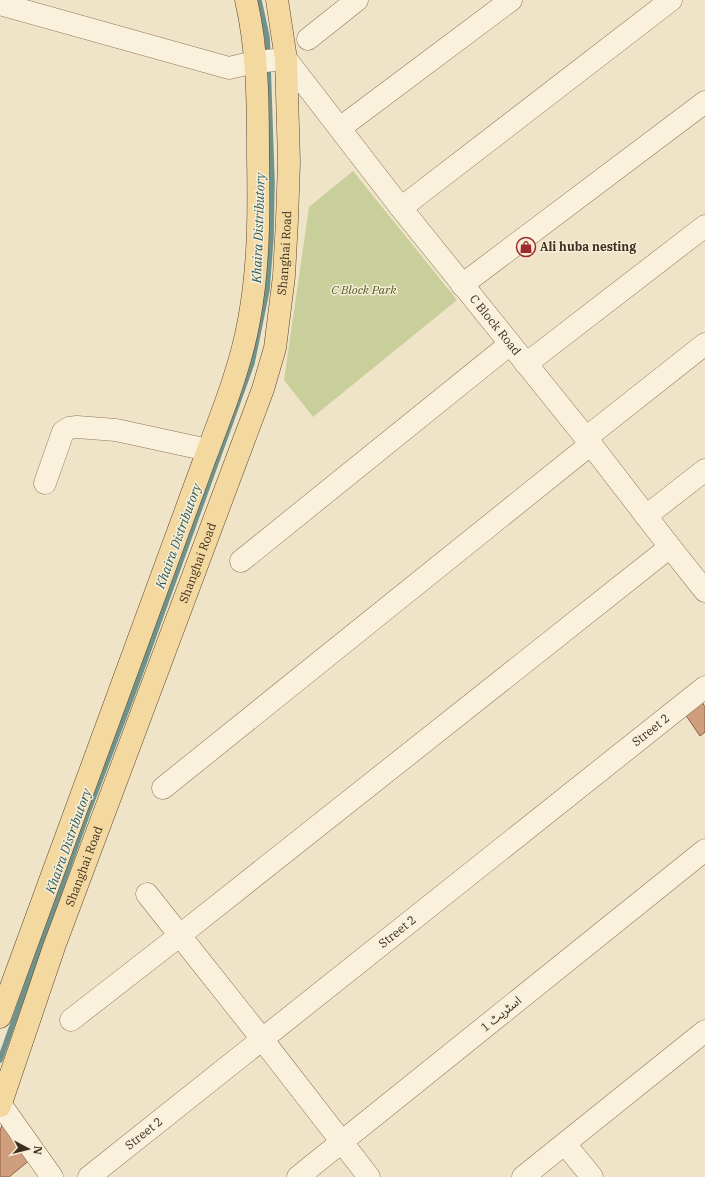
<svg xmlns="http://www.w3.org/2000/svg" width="705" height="1177" viewBox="0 0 705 1177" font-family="'IBM Plex Serif','Noto Sans Arabic',serif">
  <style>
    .green { fill: #c9cf9b }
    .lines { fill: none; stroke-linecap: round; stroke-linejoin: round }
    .stream { stroke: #6f938a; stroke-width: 5.5 }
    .building { fill: #cf9f7d; stroke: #8d5f41 }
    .minor-casing { stroke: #8d765c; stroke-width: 23 }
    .major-casing { stroke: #5b4430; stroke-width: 23 }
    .minor { stroke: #faf1dc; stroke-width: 22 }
    .major { stroke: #f3d9a0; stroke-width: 22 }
    .labels { text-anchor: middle; stroke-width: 3; stroke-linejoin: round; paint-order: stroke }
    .poi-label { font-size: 12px; font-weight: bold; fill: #3d2e20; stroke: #f7eed8; text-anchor: start }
    .street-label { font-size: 12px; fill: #3d2e20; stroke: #f7eed8 }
    .park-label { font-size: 12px; font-style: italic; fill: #4d5a26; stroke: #f7eed8 }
    .water-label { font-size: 13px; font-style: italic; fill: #2f5d5a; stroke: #f7eed8 }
  </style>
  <rect width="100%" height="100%" fill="#f0e4c8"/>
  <!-- green -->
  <path class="green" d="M353 171 457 300 313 417 284 380 309 207Z"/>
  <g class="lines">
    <!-- stream -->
    <path class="stream" d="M259 0 267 37 268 56
      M0 1060 88 812 135 688 252 363 267 290 271 237 272 182 268 64"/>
  </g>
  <!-- building -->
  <path class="building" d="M702 702 705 707V732L700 736 685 714Z
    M2 1125 31 1159 9 1177H0V1131Z"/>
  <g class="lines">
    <!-- minor casing -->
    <g class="minor-casing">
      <g id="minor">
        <path id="s1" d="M0 4 229 68 255 62 286 59 401 208 586 438 670 547 705 591"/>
        <path d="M308 39 357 0"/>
        <path d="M340 128 511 0"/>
        <path d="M401 208 671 0"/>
        <path d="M462 285 705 102"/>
        <path d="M526 364 705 226"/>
        <path d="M586 438 705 344"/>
        <path d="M45 483 63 432 69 428 77 427 116 430 208 450"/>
        <path d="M646 516 705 470"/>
        <path d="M241 561 510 344"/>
        <path d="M163 788 591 444"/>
        <path d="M147 894 262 1039 369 1177"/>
        <path d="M71 1020 179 936 670 547"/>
        <path d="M1 1105 52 1177"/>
        <path d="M565 1144 592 1177"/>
        <path id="s2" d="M89 1177 705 687"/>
        <path d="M298 1177 705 850"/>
        <path d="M523 1177 705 1031"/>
      </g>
    </g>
    <!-- major casing -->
    <g class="major-casing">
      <g id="major">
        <path d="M0 1017 208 450C224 408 241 365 249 320 259 266 259 212 258 157 258 105 258 51 246 0"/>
        <path id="s3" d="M0 1106 54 947 263 389 275 348 284 276 287 220 289 162 286 59 277 0"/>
      </g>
    </g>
    <!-- minor -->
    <use href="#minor" class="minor"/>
    <!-- major -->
    <use href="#major" class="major"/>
  </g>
  <!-- icons -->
  <defs>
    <g id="shop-ring" transform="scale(1)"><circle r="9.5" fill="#f7eed8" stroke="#9e2a2b" stroke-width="1.5"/><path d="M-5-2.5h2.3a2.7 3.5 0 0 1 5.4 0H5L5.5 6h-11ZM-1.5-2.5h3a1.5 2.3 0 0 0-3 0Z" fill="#9e2a2b"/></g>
  </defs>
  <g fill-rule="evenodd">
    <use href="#shop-ring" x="526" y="247"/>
  </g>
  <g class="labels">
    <!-- poi labels -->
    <g class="poi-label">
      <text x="540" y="251">Ali huba nesting</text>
    </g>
    <!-- street labels -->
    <g class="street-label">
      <text dy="4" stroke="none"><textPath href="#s3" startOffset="902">Shanghai Road</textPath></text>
      <text dy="4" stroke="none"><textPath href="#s1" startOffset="634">C Block Road</textPath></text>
      <text dy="4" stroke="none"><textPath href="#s3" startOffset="578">Shanghai Road</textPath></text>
      <text dy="4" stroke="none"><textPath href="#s2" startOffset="718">Street 2</textPath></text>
      <text dy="4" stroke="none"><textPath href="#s3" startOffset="254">Shanghai Road</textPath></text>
      <text dy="4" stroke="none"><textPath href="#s2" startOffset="394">Street 2</textPath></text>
      <text transform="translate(501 1014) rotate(-39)" y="4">اسٹریٹ 1</text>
      <text dy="4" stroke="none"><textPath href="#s2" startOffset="70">Street 2</textPath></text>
    </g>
    <!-- park labels -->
    <g class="park-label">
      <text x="364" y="294">C Block Park</text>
    </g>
    <!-- water labels -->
    <g class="water-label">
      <text transform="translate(258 228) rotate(-88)" y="5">Khaira Distributory</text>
      <text transform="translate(178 536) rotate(-70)" y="5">Khaira Distributory</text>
      <text transform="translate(68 841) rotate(-70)" y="5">Khaira Distributory</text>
    </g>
  </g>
  <!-- north arrow -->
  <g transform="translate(28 1149) rotate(97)" stroke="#f7eed8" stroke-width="3" paint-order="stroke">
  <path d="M0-3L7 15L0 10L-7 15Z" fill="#3d2e20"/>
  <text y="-6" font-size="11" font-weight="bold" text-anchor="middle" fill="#3d2e20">N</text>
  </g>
</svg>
